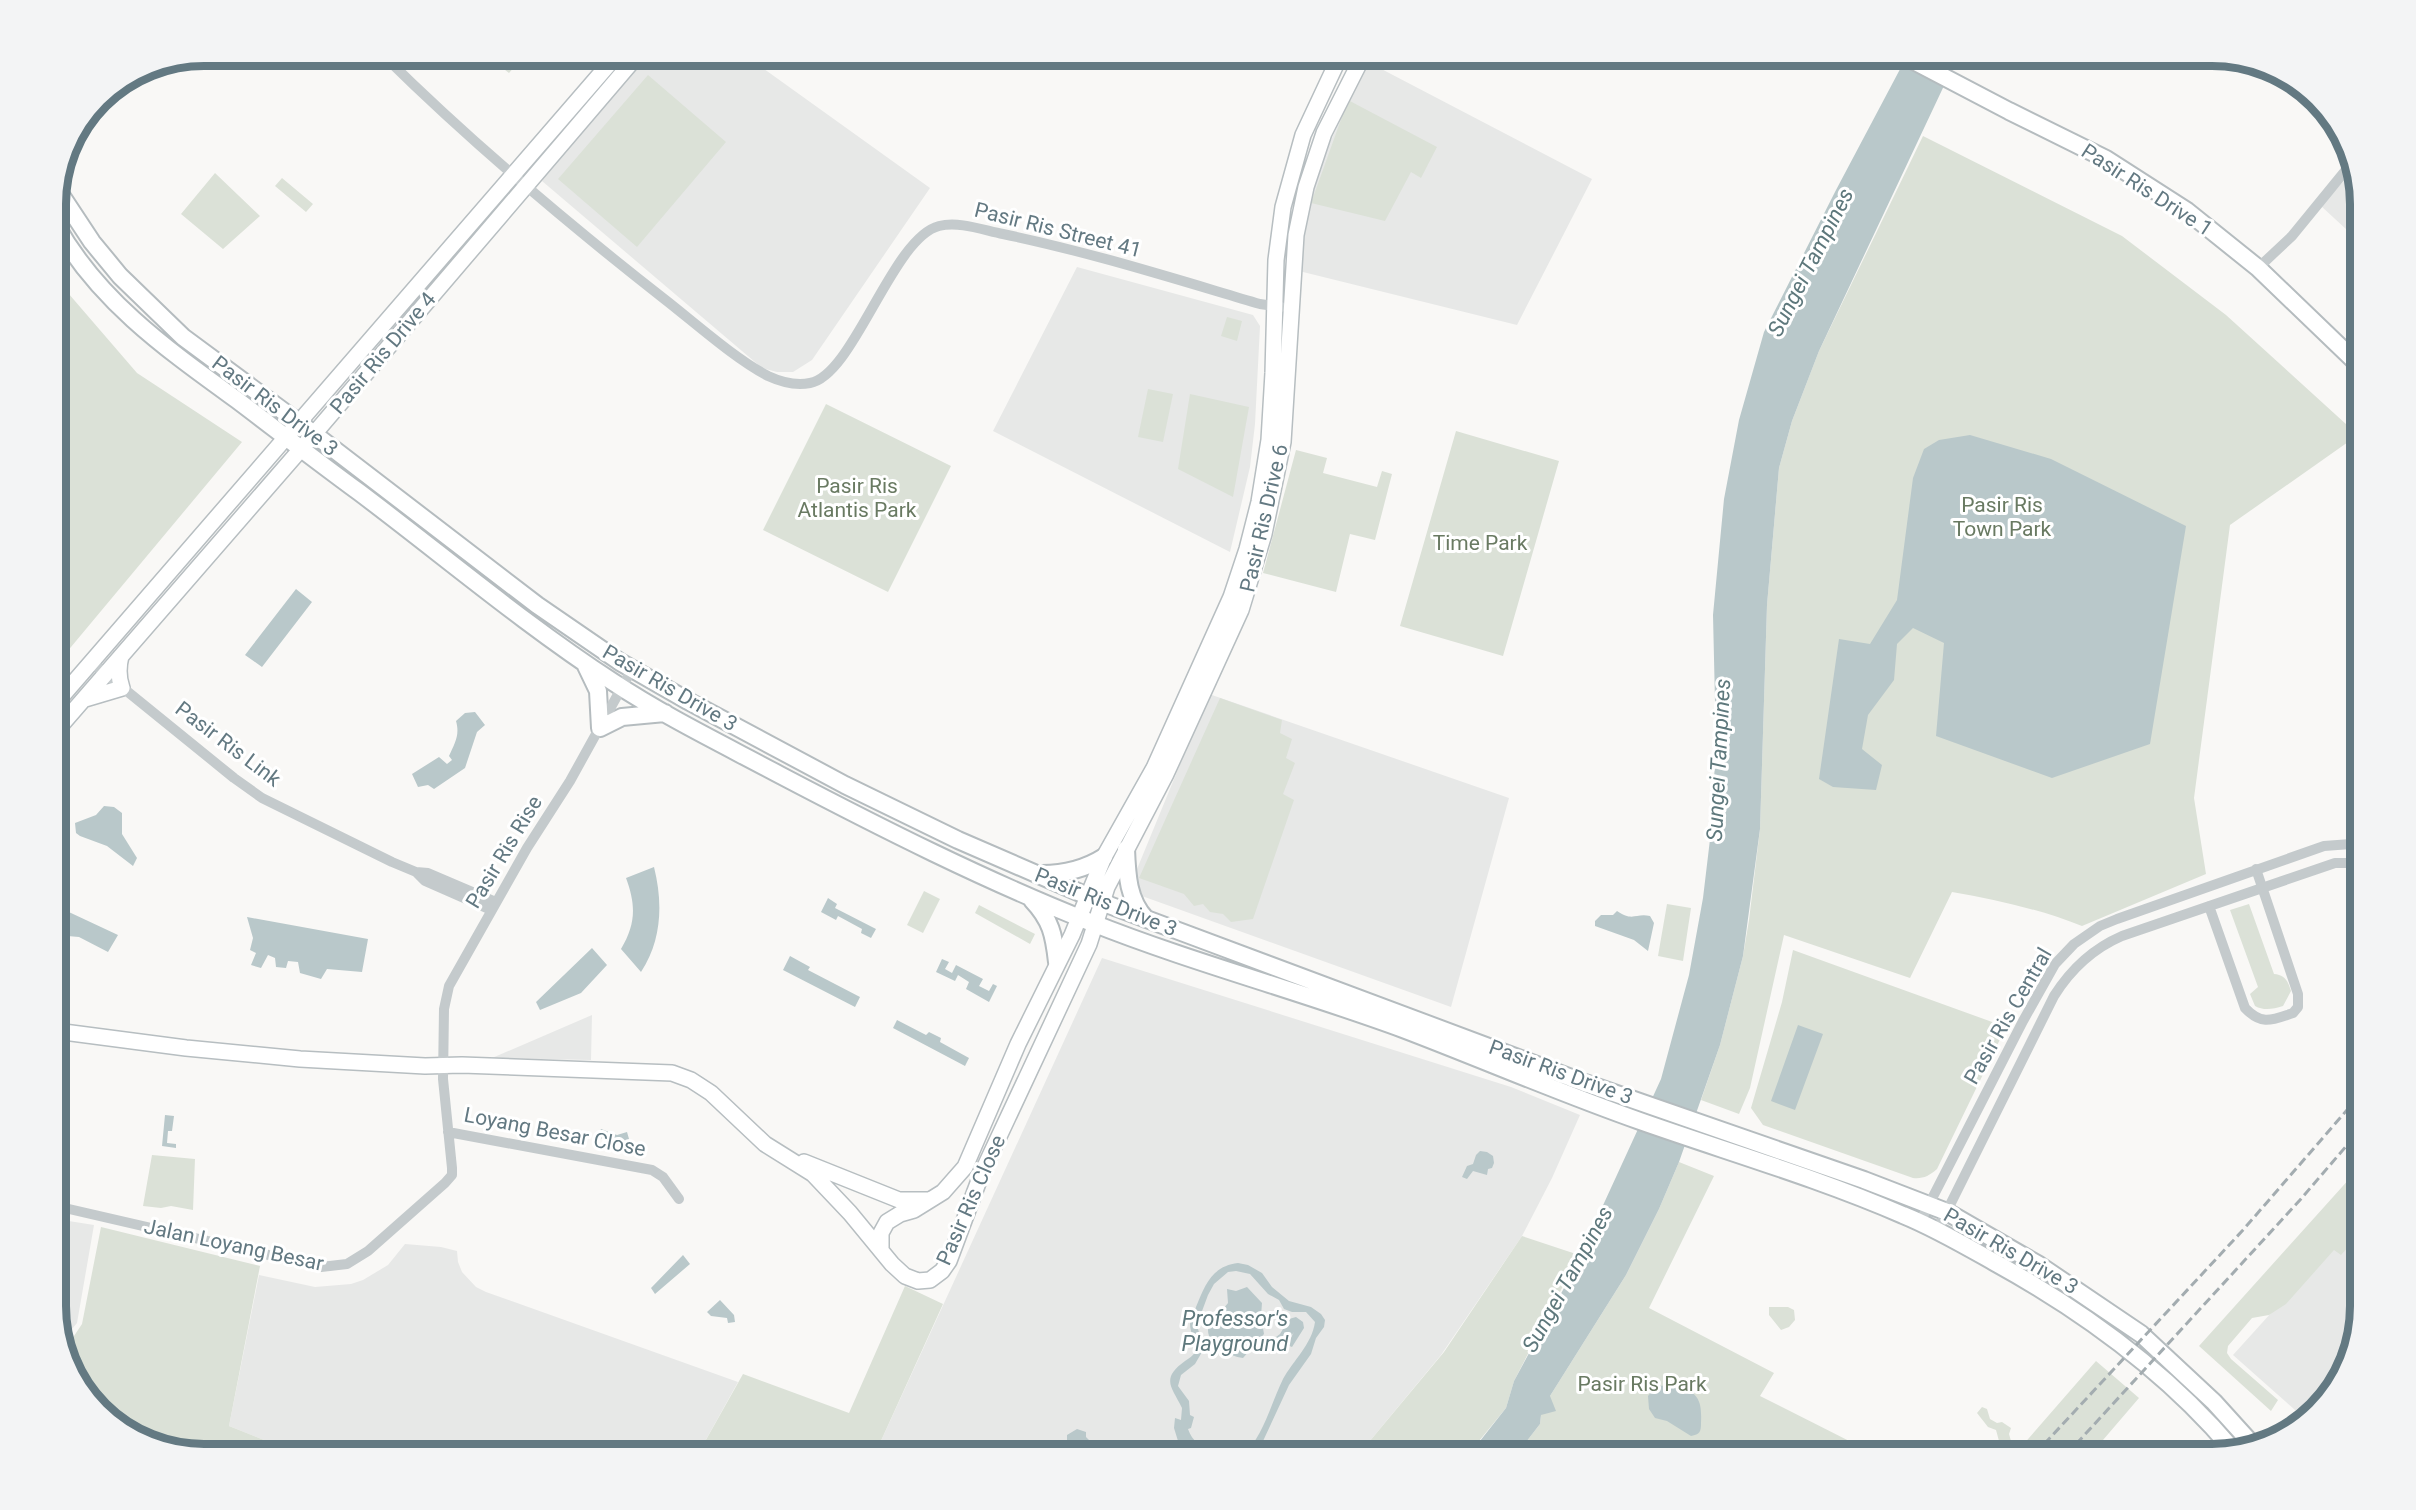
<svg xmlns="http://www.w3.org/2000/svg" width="2416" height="1510" viewBox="0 0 2416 1510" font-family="Roboto,sans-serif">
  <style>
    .built { fill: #e7e8e7 }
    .green { fill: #dbe1d7 }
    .water { fill: #b9c8ca }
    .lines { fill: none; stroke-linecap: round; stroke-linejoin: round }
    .secondary-casing { stroke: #b7bec1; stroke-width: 18 }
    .primary-casing { stroke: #b5bcbf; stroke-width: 20 }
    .street { stroke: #c4cacc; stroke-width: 10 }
    .secondary { stroke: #fff; stroke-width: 15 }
    .primary { stroke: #fff; stroke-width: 16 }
    .rail { stroke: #a3acb0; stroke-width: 3; stroke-dasharray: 9 4.5; stroke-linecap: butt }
    .labels { text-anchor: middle; stroke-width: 6; stroke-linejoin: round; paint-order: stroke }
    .street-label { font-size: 21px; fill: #637982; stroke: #fff }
    .park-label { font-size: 21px; fill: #697a62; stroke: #fff }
    .water-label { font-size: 22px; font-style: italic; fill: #5e787c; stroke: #fff }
    .rim { fill: none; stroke: #637982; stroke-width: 8 }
  </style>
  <rect width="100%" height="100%" fill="#f9f8f6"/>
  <!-- built -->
  <path class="built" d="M645 56H746L930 188 812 360 793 372H777L762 368 542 181 547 169Z
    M1368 62 1592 179 1517 325 1299 271 1314 176Z
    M2352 172 2360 203V242L2321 206Z
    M1077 267 1253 315 1260 326 1255 424 1250 467 1230 552 993 431Z
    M1209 694 1509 798 1451 1007 1128 891Z
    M1102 958 1511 1087 1580 1115 1552 1178 1522 1236 1441 1355 1359 1454H875Z
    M592 1015 591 1060 492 1058 499 1055Z
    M2360 1215V1307L2336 1388 2304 1418 2233 1355Z
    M56 1219 94 1225 77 1323 63 1340 56 1316Z
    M405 1244 441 1247 457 1251 458 1262 462 1272 476 1287 486 1292 738 1382 698 1454H290L269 1442 229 1426 259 1275 315 1287 351 1284 363 1280 388 1265Z"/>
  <!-- green -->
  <path class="green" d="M487 56H524L509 73Z
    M648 75 726 142 637 247 558 179Z
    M1348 100 1437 147 1421 178 1411 172 1385 221 1311 203Z
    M1923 136 2122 236 2226 315 2358 435 2230 525 2194 798 2206 874 2082 926C2039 909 1997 900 1952 892L1910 978 1784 935 1750 1088 1739 1114 1701 1100 1720 1045 1743 956 1749 920 1760 829 1767 605 1779 468 1792 421 1819 351Z
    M215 173 260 216 223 249 181 214Z
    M282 178 313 204 306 212 275 186Z
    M56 279 137 373 242 442 56 665Z
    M1227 317 1242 321 1237 341 1221 336Z
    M1148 389 1173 394 1163 442 1138 437Z
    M1190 394 1249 407 1233 497 1178 469Z
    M826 404 951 466 888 592 763 530Z
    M1456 431 1559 461 1503 656 1400 626Z
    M1296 450 1327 458 1323 473 1377 487 1382 471 1392 474 1375 540 1350 534 1336 592 1263 573Z
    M1220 698 1282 720 1280 733 1292 739 1286 758 1295 763 1283 794 1294 800 1253 919 1231 922 1223 914 1210 912 1203 904 1194 906 1184 894 1139 878Z
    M924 891 940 899 923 933 907 925Z
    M1667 904 1691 908 1683 961 1658 956Z
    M2249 904 2274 974C2285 975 2288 981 2291 991L2283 1006C2273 1009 2264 1011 2255 1006L2250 994 2258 987 2230 910Z
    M979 905 1035 934 1030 944 975 913Z
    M1793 950 2006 1027 1937 1169C1929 1176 1923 1179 1913 1178L1763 1125 1751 1108 1782 1002Z
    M152 1155 195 1159 193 1210 171 1206 161 1208 143 1206Z
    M1679 1162 1714 1176 1649 1308 1774 1373 1760 1396 1875 1454H1517L1540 1424 1541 1415 1550 1396 1626 1275 1659 1209Z
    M2360 1167V1222L2356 1227 2360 1234 2341 1255 2334 1250 2286 1304 2269 1315 2252 1318 2228 1346 2227 1353 2231 1359 2278 1400 2271 1411 2199 1346Z
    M101 1227 260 1266 229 1426 269 1442 290 1454H204L122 1430 75 1380 66 1348 82 1324Z
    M1522 1236 1579 1255 1514 1381 1506 1408 1479 1441 1462 1454H1359L1444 1352Z
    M905 1286 943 1304 875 1454H698L743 1374 849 1413Z
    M1769 1307H1788L1794 1310 1795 1320 1789 1327 1781 1330 1769 1315Z
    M2096 1361 2139 1398 2091 1454H2015Z
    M1982 1407 1987 1409 1990 1419 1997 1423 2002 1422 2011 1428 2009 1434 2011 1441 2004 1443 1999 1441 1996 1430 1988 1427 1977 1413Z"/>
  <!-- water -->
  <path class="water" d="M1907 56H1958L1819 351 1792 421 1779 468 1767 605 1760 829 1743 956 1720 1045 1679 1162 1659 1209 1626 1275 1550 1396 1556 1411 1541 1415 1540 1424 1517 1454H1462L1480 1441 1506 1408 1514 1381 1571 1275 1661 1079 1689 975 1703 898 1711 831 1716 745 1713 615 1724 499 1739 420 1764 332 1836 190Z
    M1970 435 2051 459 2186 526 2150 744 2052 778 1936 736 1944 643 1913 628 1897 644 1894 680 1868 715 1862 749 1882 765 1876 790 1833 787 1819 779 1839 639 1870 644 1897 600 1913 478 1924 449 1939 440Z
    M296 589 312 602 262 667 245 655Z
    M475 712 485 725 477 732 465 768 434 789 428 785 418 787 412 774 439 757 447 764 452 760 449 756C455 743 460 735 456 721L465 713Z
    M104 806 114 807 122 813V834L137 858 133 866 107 846 80 836 76 833 75 823 96 815Z
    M654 867C663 903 662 940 641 972L621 949C636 924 636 905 626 878Z
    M828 898 837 904 835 908 876 929 871 938 861 933 862 929 838 916 836 920 821 912Z
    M56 906 118 935 108 952 79 937 56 935Z
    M1617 911C1633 922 1635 913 1650 916L1654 923 1648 951 1634 940 1595 926V921L1601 915H1613Z
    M247 917 368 939 362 972 327 969 321 979 300 973 298 962 288 961 286 968 276 967 275 958 268 955 261 968 251 965 256 953 250 950 253 938Z
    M592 948 607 965 581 993 540 1010 536 1002Z
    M790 956 810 967 808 970 860 997 855 1007 783 970Z
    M942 959 949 962 945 969 952 973 956 965 983 979 979 986 989 991 993 984 997 986 989 1002 966 989 969 982 958 975 955 981 936 972Z
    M897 1020 926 1035 929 1032 941 1038 940 1042 969 1058 965 1066 893 1028Z
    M1798 1025 1823 1034 1795 1110 1771 1101Z
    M165 1115 174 1116 172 1131H168L167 1143 176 1144V1148L162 1146Z
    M601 1129 617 1135 627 1132 629 1139 627 1143 602 1139 599 1134Z
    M1480 1151 1487 1152 1493 1156 1494 1163 1492 1168 1488 1169 1487 1175 1473 1171 1467 1179 1462 1177 1467 1166 1473 1164 1476 1155Z
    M683 1255 690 1264 655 1294 651 1288Z
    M1238 1263 1248 1265 1262 1273 1272 1287 1289 1301 1311 1307 1321 1314 1325 1320 1324 1327 1316 1338 1311 1354 1289 1385 1257 1454H1243C1262 1440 1272 1401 1283 1379 1293 1361 1312 1344 1315 1322L1306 1312H1292L1284 1309 1279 1300 1268 1294 1250 1274 1236 1271 1228 1272 1214 1284 1208 1295 1198 1322V1329L1203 1346 1202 1352 1195 1364 1181 1375 1178 1386 1189 1401 1190 1415 1194 1417 1191 1428 1188 1429C1192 1441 1202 1448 1212 1454H1198L1193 1449H1191V1454H1182L1174 1428 1175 1418 1181 1420 1182 1408C1172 1387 1160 1379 1185 1361 1189 1358 1193 1356 1195 1352 1197 1344 1190 1333 1190 1324 1191 1318 1194 1313 1196 1307 1205 1285 1212 1266 1238 1263Z
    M1247 1287 1262 1303 1261 1316 1264 1334 1243 1358C1226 1356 1199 1341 1211 1320 1215 1313 1223 1310 1228 1303L1227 1289 1236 1291Z
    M720 1300 734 1315 735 1322 728 1323 727 1318 711 1316 707 1312Z
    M1296 1317 1303 1322 1304 1328 1292 1347 1287 1345 1294 1332 1286 1343 1276 1337 1280 1334 1289 1319Z
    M1677 1385C1699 1393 1702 1401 1701 1423 1701 1432 1700 1434 1691 1436L1667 1421 1655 1418 1649 1409 1648 1396 1656 1386Z
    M1077 1429 1086 1432V1437L1091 1442 1083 1454H1076L1067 1448V1435Z"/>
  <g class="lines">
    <!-- secondary casing -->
    <g class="secondary-casing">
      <path id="secondary" d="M85 699 122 688C118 677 118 668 121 656
        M56 703 616 56
        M56 731 314 434 637 56
        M56 1031 186 1048 300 1059 425 1066 462 1065 672 1073 691 1080 711 1093 765 1144 813 1174 850 1213 892 1264 905 1276 918 1281 930 1280 942 1271 949 1261 981 1175 1089 944 1107 887 1166 774 1241 610 1264 534 1283 442 1296 235 1306 187 1324 133 1363 56
        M804 1162 899 1200H928
        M881 1249V1233L887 1222 900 1214 914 1210 943 1192 965 1167 1018 1044 1072 935 1104 857 1154 768 1231 597 1247 549 1259 502 1269 440 1273 373 1276 260 1283 207 1303 135 1340 56"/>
    </g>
    <!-- primary casing -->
    <g class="primary-casing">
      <path id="primary" d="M1904 56 2009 111 2106 159 2187 211 2258 268 2360 366
        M57 189 92 242 120 276 183 337 314 434 537 605 620 662 688 701 845 785 958 840 1101 902 1585 1083 1864 1180 1947 1212 2039 1265 2141 1334 2214 1402 2252 1444
        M56 225C98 301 168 350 237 400 278 431 318 462 359 492 444 556 524 624 613 682 666 717 724 745 780 775 881 828 984 880 1090 922 1193 963 1300 991 1403 1029 1482 1059 1560 1093 1640 1121 1728 1152 1818 1178 1903 1215 1935 1228 1964 1245 1994 1262 2083 1311 2166 1371 2232 1449
        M586 666 598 691 600 728 622 717 665 713
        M1126 849C1127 875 1128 900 1146 919
        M1042 874C1064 874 1085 869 1104 857
        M1032 900C1051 920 1054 935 1057 962"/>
    </g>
    <!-- street -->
    <path class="street" d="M384 56C472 143 566 222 663 298 694 322 735 359 768 376 781 382 795 386 810 383 854 375 892 238 939 226 959 221 983 230 1003 234 1090 252 1175 279 1260 304L1281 307
      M2258 268 2292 236 2350 165
      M91 662 234 778 262 798 392 862 416 872 428 873 496 902
      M416 872 425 881 491 910
      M2209 906 2245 1008C2262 1026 2272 1020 2293 1013L2298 1007V994L2256 869
      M448 1132 652 1170 663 1177 679 1199
      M56 1206 321 1267 347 1264 368 1251 445 1183 452 1175V1168L443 1079 444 1009 449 986 527 848 570 781 632 669
      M1920 1222 2023 1021 2055 964 2074 944 2100 926 2117 919 2324 846 2351 844 2360 846
      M1937 1231 2054 996C2071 969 2092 949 2122 936L2335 863H2360"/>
    <!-- secondary -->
    <use href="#secondary" class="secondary"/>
    <!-- primary -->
    <use href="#primary" class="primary"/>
    <!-- rail -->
    <path class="rail" d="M2035 1454 2243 1230 2360 1095
      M2067 1454 2300 1200 2360 1130"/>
  </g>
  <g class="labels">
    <!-- street labels -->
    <g class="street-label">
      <text transform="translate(2147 190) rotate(33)" y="7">Pasir Ris Drive 1</text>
      <text transform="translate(1058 230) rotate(14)" y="7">Pasir Ris Street 41</text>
      <text transform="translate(383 353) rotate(-50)" y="7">Pasir Ris Drive 4</text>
      <text transform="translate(275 406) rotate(37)" y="7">Pasir Ris Drive 3</text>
      <text transform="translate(1264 518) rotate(-77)" y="7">Pasir Ris Drive 6</text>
      <text transform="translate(670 688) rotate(30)" y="7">Pasir Ris Drive 3</text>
      <text transform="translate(228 744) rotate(37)" y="7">Pasir Ris Link</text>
      <text transform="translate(504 852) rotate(-59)" y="7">Pasir Ris Rise</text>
      <text transform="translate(1106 902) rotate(22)" y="7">Pasir Ris Drive 3</text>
      <text transform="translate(2008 1016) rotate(-60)" y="7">Pasir Ris Central</text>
      <text transform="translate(1561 1072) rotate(20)" y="7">Pasir Ris Drive 3</text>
      <text transform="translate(555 1132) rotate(11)" y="7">Loyang Besar Close</text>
      <text transform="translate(971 1200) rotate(-66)" y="7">Pasir Ris Close</text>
      <text transform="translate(234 1245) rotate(12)" y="7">Jalan Loyang Besar</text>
      <text transform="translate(2011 1251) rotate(30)" y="7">Pasir Ris Drive 3</text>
    </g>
    <!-- park labels -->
    <g class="park-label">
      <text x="857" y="493">Pasir Ris<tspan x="857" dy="24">Atlantis Park</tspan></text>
      <text x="2002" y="512">Pasir Ris<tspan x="2002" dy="24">Town Park</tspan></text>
      <text x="1480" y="550">Time Park</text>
      <text x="1642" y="1391">Pasir Ris Park</text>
    </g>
    <!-- water labels -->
    <g class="water-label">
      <text transform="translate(1810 262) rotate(-63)" y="8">Sungei Tampines</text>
      <text transform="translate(1718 760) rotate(-87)" y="8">Sungei Tampines</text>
      <text transform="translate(1567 1279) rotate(-61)" y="8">Sungei Tampines</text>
      <text x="1235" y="1326">Professor's<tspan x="1235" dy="25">Playground</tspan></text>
    </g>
  </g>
  <!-- crop -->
  <path d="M0 0H2416V1510H0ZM204 66H2212A138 138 0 0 1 2350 204V1306A138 138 0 0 1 2212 1444H204A138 138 0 0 1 66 1306V204A138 138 0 0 1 204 66Z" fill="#f3f4f5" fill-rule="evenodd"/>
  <path class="rim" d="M204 66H2212A138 138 0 0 1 2350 204V1306A138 138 0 0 1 2212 1444H204A138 138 0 0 1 66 1306V204A138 138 0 0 1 204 66Z"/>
</svg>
